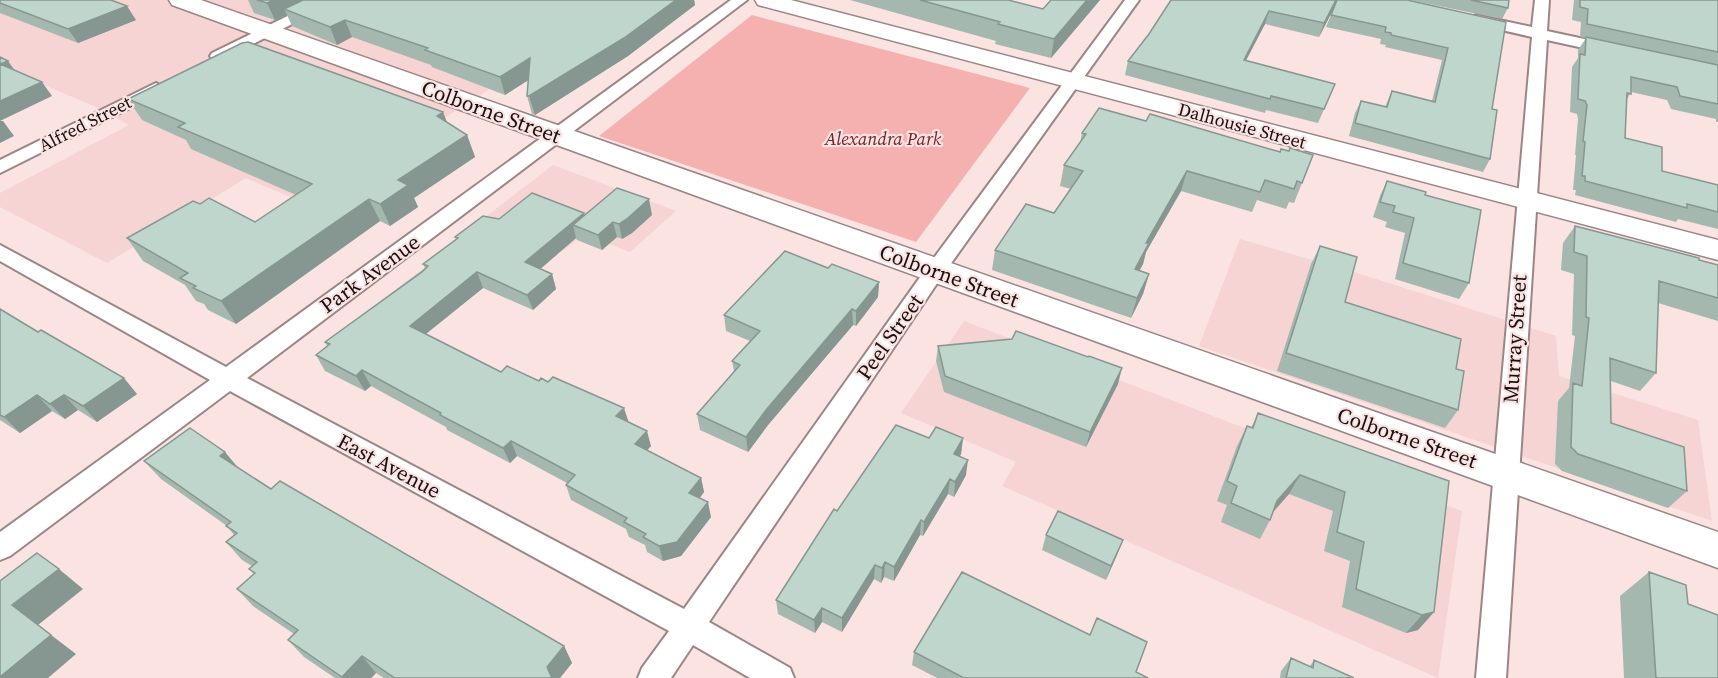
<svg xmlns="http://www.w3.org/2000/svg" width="1718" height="678" viewBox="0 0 1718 678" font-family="'Source Serif 4',serif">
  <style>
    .built { fill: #f5d4d3 }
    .green { fill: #f5b1af }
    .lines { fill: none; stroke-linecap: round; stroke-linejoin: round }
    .minor-casing { stroke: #9c8685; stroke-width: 4 }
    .secondary-casing { stroke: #9c8685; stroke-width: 3 }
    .minor { fill: #fff; fill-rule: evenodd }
    .secondary { fill: #fff; fill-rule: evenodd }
    .wall { fill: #a4b8b0 }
    .shaded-wall { fill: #869690 }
    .building { fill: #bfd6cd; stroke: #869690; stroke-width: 1.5 }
    .labels { text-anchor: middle; stroke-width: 4.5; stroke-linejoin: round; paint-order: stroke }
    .far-street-label { font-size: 18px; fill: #181010; stroke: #fbe3e2 }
    .far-park-label { font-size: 18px; font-style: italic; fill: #7a2028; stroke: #fbe3e2 }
    .street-label { font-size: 21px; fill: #181010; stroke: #fbe3e2 }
  </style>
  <rect width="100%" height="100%" fill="#fbe3e2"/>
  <!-- built -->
  <path class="built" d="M0 0H531L597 20 309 205 246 178 107 263 0 207V193L129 125 96 107 0 66Z
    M553 165 676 211 630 252 584 234 564 250 484 218Z
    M1240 239 1357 273 1556 336 1559 376 1698 420 1712 521 1199 346Z
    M964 321 1462 511 1438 678 1002 486 1016 462 901 413Z"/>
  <!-- green -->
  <path class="green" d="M752 15 1030 88 916 242 599 136Z"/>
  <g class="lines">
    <!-- minor casing -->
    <g class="minor-casing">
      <path id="minor" d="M320 0H339L224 59H212L210 56 212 53Z
        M731 0H747L247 378 684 609 928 266 1125 0H1139L942 276 709 622 790 668 794 678H750L693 645 671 678H638L642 668 669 631 230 391 10 556 0 560V532L210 380 0 261V245L226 367Z
        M1535 0H1549L1547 31 1617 46 1619 49 1611 54 1547 40 1506 678H1476L1532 37 1471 23 1468 20 1476 15 1532 27Z
        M156 83 164 88 162 92 0 173V160Z"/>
    </g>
    <!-- secondary casing -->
    <g class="secondary-casing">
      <path id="secondary" d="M169 0H201L1718 532V568L172 5Z
        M755 0H791L1718 240V260L758 5Z"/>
    </g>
    <!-- minor -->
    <use href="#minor" class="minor"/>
    <!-- secondary -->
    <use href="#secondary" class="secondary"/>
  </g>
  <!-- wall -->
  <path class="wall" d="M0 0 136 20 78 43 0 13Z
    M248 0H694L695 5 628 56 535 115 532 114 527 96 528 80 505 95 432 67 431 65 352 37 337 45 292 26 287 15 275 20 254 13Z
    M850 0H1008L1043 9 1051 0H1100L1051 58 995 44 996 41Z
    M1171 0H1337L1333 10 1319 37 1265 24 1246 60 1329 98 1318 123 1266 110 1265 113 1125 75 1128 61 1149 34Z
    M1410 0H1509L1508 8 1502 19Z
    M1574 0H1718V122H1716V119L1671 109 1667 100 1631 92 1626 101 1625 138 1662 171 1718 185V229L1678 219 1676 222 1575 195 1576 190H1573L1576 155H1575L1578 119 1577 114 1570 112 1572 67 1578 58V50L1586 38 1580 37 1581 22 1572 20Z
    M1331 15 1506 22 1492 109 1490 159 1483 172 1349 136 1355 113 1361 101 1385 107 1392 91 1432 101 1442 60 1385 47 1386 45 1380 44 1381 39 1326 27Z
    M128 99 443 112 447 122 467 135 475 157 414 198 418 207 390 226 380 221 236 324 208 310 204 304 196 301 185 285 143 261 127 238 200 204 255 222 296 195 191 149 186 140 142 120Z
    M1082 133 1302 183 1294 203 1289 202 1286 209 1257 200 1252 212 1181 191 1146 252 1143 264 1139 271 1149 274 1143 294 1131 318 992 270 995 250 1054 213 1071 189 1060 186 1064 165 1080 144Z
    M1387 181 1425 195 1469 283 1459 299 1395 279 1405 233 1385 227 1387 222 1373 217 1380 196Z
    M584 215H652L632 233 622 239 617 237 602 250 577 240 576 238 540 269 552 274 556 289 533 310 483 288 426 334 501 372 628 422 651 446 647 450 701 478 704 492 700 498 711 517 681 556 663 561 647 552 645 545 629 537 626 529 571 500 566 485 567 483 517 456 510 463 447 430 446 427 371 386 365 391 325 371 316 355 327 346 325 342 425 268 423 264 456 239 455 237 499 219Z
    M1575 226 1718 265V321L1658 303 1656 373 1640 391 1611 381V423L1687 491 1668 508 1562 471 1555 464 1558 401 1569 388 1575 336 1572 335 1574 274 1561 270 1563 243Z
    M1320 246 1345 302 1456 369 1458 410 1445 428 1277 371 1311 264Z
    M828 268 879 282 878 297 856 326 853 325 768 425 748 452 700 430 697 414 734 371 732 361 750 341 726 331 724 315Z
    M0 309 137 394 97 422 78 410 65 419 52 411 20 433 0 420Z
    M938 346 1118 384 1086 447 944 392 936 361Z
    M1258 413 1449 481 1434 612 1418 630 1406 633 1342 607 1350 561 1324 551 1333 511 1289 494 1273 512 1270 520 1260 539 1221 522 1227 505 1217 501 1237 446 1247 426 1251 428Z
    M963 438 961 454 960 456 966 475 954 497 948 494 923 536 920 535 894 581 884 577 881 583 874 579 842 632 822 622 815 633 778 614 776 600 837 511Z
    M144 461 237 467 271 489 564 646 572 663 560 678H384L376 673 371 678H335L304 657 288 640 294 634 253 606 237 589 254 574 249 569 252 566 242 560 226 542 234 535 227 526 161 479Z
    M1046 535 1123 540 1106 580 1042 550Z
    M1649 572 1688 604 1718 678H1624L1620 596Z
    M1090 635 1136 672 1148 678H937L912 665 914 652Z
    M1291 658 1310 666 1314 660 1354 678H1280L1281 671Z"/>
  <!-- shaded-wall -->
  <path class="shaded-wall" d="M274 0H316L284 9 287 15 275 20 267 3Z
    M676 0H694L695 5 628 56 535 115 529 96Z
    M1087 0H1100L1051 58 1054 39Z
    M1337 0 1333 10 1319 37 1324 23Z
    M127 6 136 20 78 43 68 29Z
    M1269 11 1265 24 1239 74 1244 60Z
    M345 20 352 37 337 45 330 27Z
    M530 58 535 76 505 95 500 77Z
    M8 61 18 75 0 64Z
    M42 82 52 96 0 121H3L14 136 0 143V101Z
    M443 112 451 134 437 116Z
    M467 135 475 157 414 198 418 207 390 226 380 204 398 180Z
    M1187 171 1181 191 1146 252 1143 264 1129 290 1135 269 1146 243Z
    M369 199 380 221 236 324 221 301Z
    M649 199 652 215 632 233 622 239 619 224Z
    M584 213 588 228 573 225 576 238 530 278 525 262Z
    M613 222 617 237 602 250 598 235Z
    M477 272 483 288 417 341 410 326Z
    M552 274 556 289 533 310 527 295Z
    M1149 274 1143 294 1131 318 1137 298Z
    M879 282 878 297 856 326V311Z
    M852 309 853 325 768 425 748 452 746 437 766 410Z
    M1122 368 1118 384 1086 447 1090 432Z
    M362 370 371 386 365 391 356 376Z
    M124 378 137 394 97 422 83 406Z
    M37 395 52 411 20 433 4 417Z
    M64 395 78 410 65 419 50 404Z
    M624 408 629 423 616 416Z
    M647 431 651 446 639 459 635 444Z
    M963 438 961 454 952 469 954 454Z
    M511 441 517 456 510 463 503 448Z
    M225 452 240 470 220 456Z
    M968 460 966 475 954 497 955 482Z
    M1300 475 1289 494 1266 520 1277 501Z
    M701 478 704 492 692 507 689 493Z
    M950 479 948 494 923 536 924 522Z
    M708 502 711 517 681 556 663 561 659 546Z
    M921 520 920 535 894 581V567Z
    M1123 540 1117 555 1106 580 1111 566Z
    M885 562 884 577 881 583 882 568Z
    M875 565 874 579 842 632V618Z
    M59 569 83 589 38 625 76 654 48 678H0L12 605Z
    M822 608V622L815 633 814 620Z
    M1434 612 1418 630 1406 633 1422 615Z
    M564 646 572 663 560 678H552L547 667Z
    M362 656 376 673 371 678H344L342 677Z"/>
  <!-- building -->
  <path class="building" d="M0 0H111L127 6 68 29 0 3Z
    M257 0H274L267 3Z
    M303 0H676L624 38 529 96H527L530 58 500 77 425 50 428 48 345 20 330 27 284 9Z
    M920 0H1008L1043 9 1051 0H1087L1054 39 998 24 1000 22Z
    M1171 0H1336L1324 23 1269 11 1244 60 1335 84 1324 109 1271 96 1270 99 1128 61 1149 34Z
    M1337 0H1407L1506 22 1492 109 1497 110 1490 159 1355 123 1361 101 1387 107 1392 91 1435 102 1448 48 1391 35V33L1385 32 1386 27 1331 15Z
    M1471 0H1509L1508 8Z
    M1580 0H1718V52L1587 24 1588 9 1580 7Z
    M1586 37 1718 65V104L1680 96 1677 87 1631 77V94L1627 93 1625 138 1662 147V171L1718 185V212L1687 204V208L1585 181V176H1582L1585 142 1583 141 1587 105 1585 101 1578 99 1580 54 1585 55Z
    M248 42 443 112 437 116 467 135 398 180 408 185 380 204 369 199 221 301 193 288 196 286 180 278 188 273 127 238 193 201 200 204 209 198 255 222 312 184 178 127 185 123 128 99 242 43Z
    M0 57 8 61 0 64Z
    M0 64 42 82 0 101Z
    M1099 108 1146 121 1150 114 1280 152 1281 149 1289 151 1290 148 1313 155 1302 183 1297 181 1294 189 1265 180 1260 192 1187 171 1146 243H1149L1135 269 1149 274 1137 298 995 250 1026 204 1054 213 1083 171 1064 165 1086 134 1082 133Z
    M1387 181 1426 192 1425 195 1481 210 1469 283 1403 263 1414 218 1393 212 1395 206 1380 202Z
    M617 188 649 199 628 218 619 224 613 222 598 235 573 225Z
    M532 193 584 213 525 262 552 274 527 295 477 272 410 326 501 372 507 366 539 381 541 378 548 382 553 377 624 408 616 416 647 431 635 444 701 478 689 493 708 502 677 542 659 546 643 537 646 534 624 522 627 518 566 485 575 475 511 441 503 448 440 415 441 413 362 370 356 376 316 355 330 344 325 342 422 272 428 266 423 264 458 238 455 237 483 216 499 219Z
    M1575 226 1699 258V260L1718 265V298L1659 281 1656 373 1610 358 1611 423 1684 447 1687 491 1578 454 1571 447 1573 383 1582 386 1589 318 1586 317 1587 256 1574 252Z
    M1320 246 1357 257 1345 302 1461 339 1456 369 1464 371 1458 410 1286 353Z
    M785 251 828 268 832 264 879 282 856 311 852 309 766 410 746 437 697 414 740 365 732 361 760 331 724 315Z
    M0 309 38 332 41 330 124 378 83 406 64 395 50 404 37 395 4 417 0 415Z
    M1016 331 1088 357 1089 356 1122 368 1090 432 945 376 938 346 1012 339Z
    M1258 413 1449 481 1434 612 1422 615 1356 589 1364 542 1337 532 1345 492 1300 475 1277 501 1270 520 1231 503 1237 486 1227 481 1247 426 1253 428Z
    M896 425 929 438 936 427 963 438 954 454 968 460 955 482 950 479 924 522 921 520 894 567 885 562 882 568 875 565 842 618 822 608 814 620 776 600 834 509 837 511Z
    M190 428 225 452 220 456 271 489 280 481 564 646 547 667 552 678H395L362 656 342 677 288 640 298 630 237 589 255 573 249 569 257 562 226 542 237 533 226 526 231 522 144 461Z
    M1058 511 1123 540 1111 566 1046 535Z
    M37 553 59 569 12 605 51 635 0 677V581Z
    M962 572 1090 635 1097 618 1147 642 1136 672 1148 678H964L914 652Z
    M1649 572 1686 585 1688 604 1718 615V678H1656Z
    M1291 658 1313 668 1314 660 1354 678H1286Z"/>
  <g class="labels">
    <!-- far-street labels -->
    <g class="far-street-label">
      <text transform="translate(85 124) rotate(-27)" y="6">Alfred Street</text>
      <text transform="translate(1242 126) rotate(15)" y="6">Dalhousie Street</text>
    </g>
    <!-- far-park labels -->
    <g class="far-park-label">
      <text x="883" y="145">Alexandra Park</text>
    </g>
    <!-- street labels -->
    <g class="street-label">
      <text transform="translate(491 112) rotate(20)" y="7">Colborne Street</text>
      <text transform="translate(370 274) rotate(-36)" y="7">Park Avenue</text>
      <text transform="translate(949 276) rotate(20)" y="7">Colborne Street</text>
      <text transform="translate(890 337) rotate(-55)" y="7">Peel Street</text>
      <text transform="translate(1515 339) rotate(-86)" y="7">Murray Street</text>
      <text transform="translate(1407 438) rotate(19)" y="7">Colborne Street</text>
      <text transform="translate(389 466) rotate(28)" y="7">East Avenue</text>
    </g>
  </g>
</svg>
